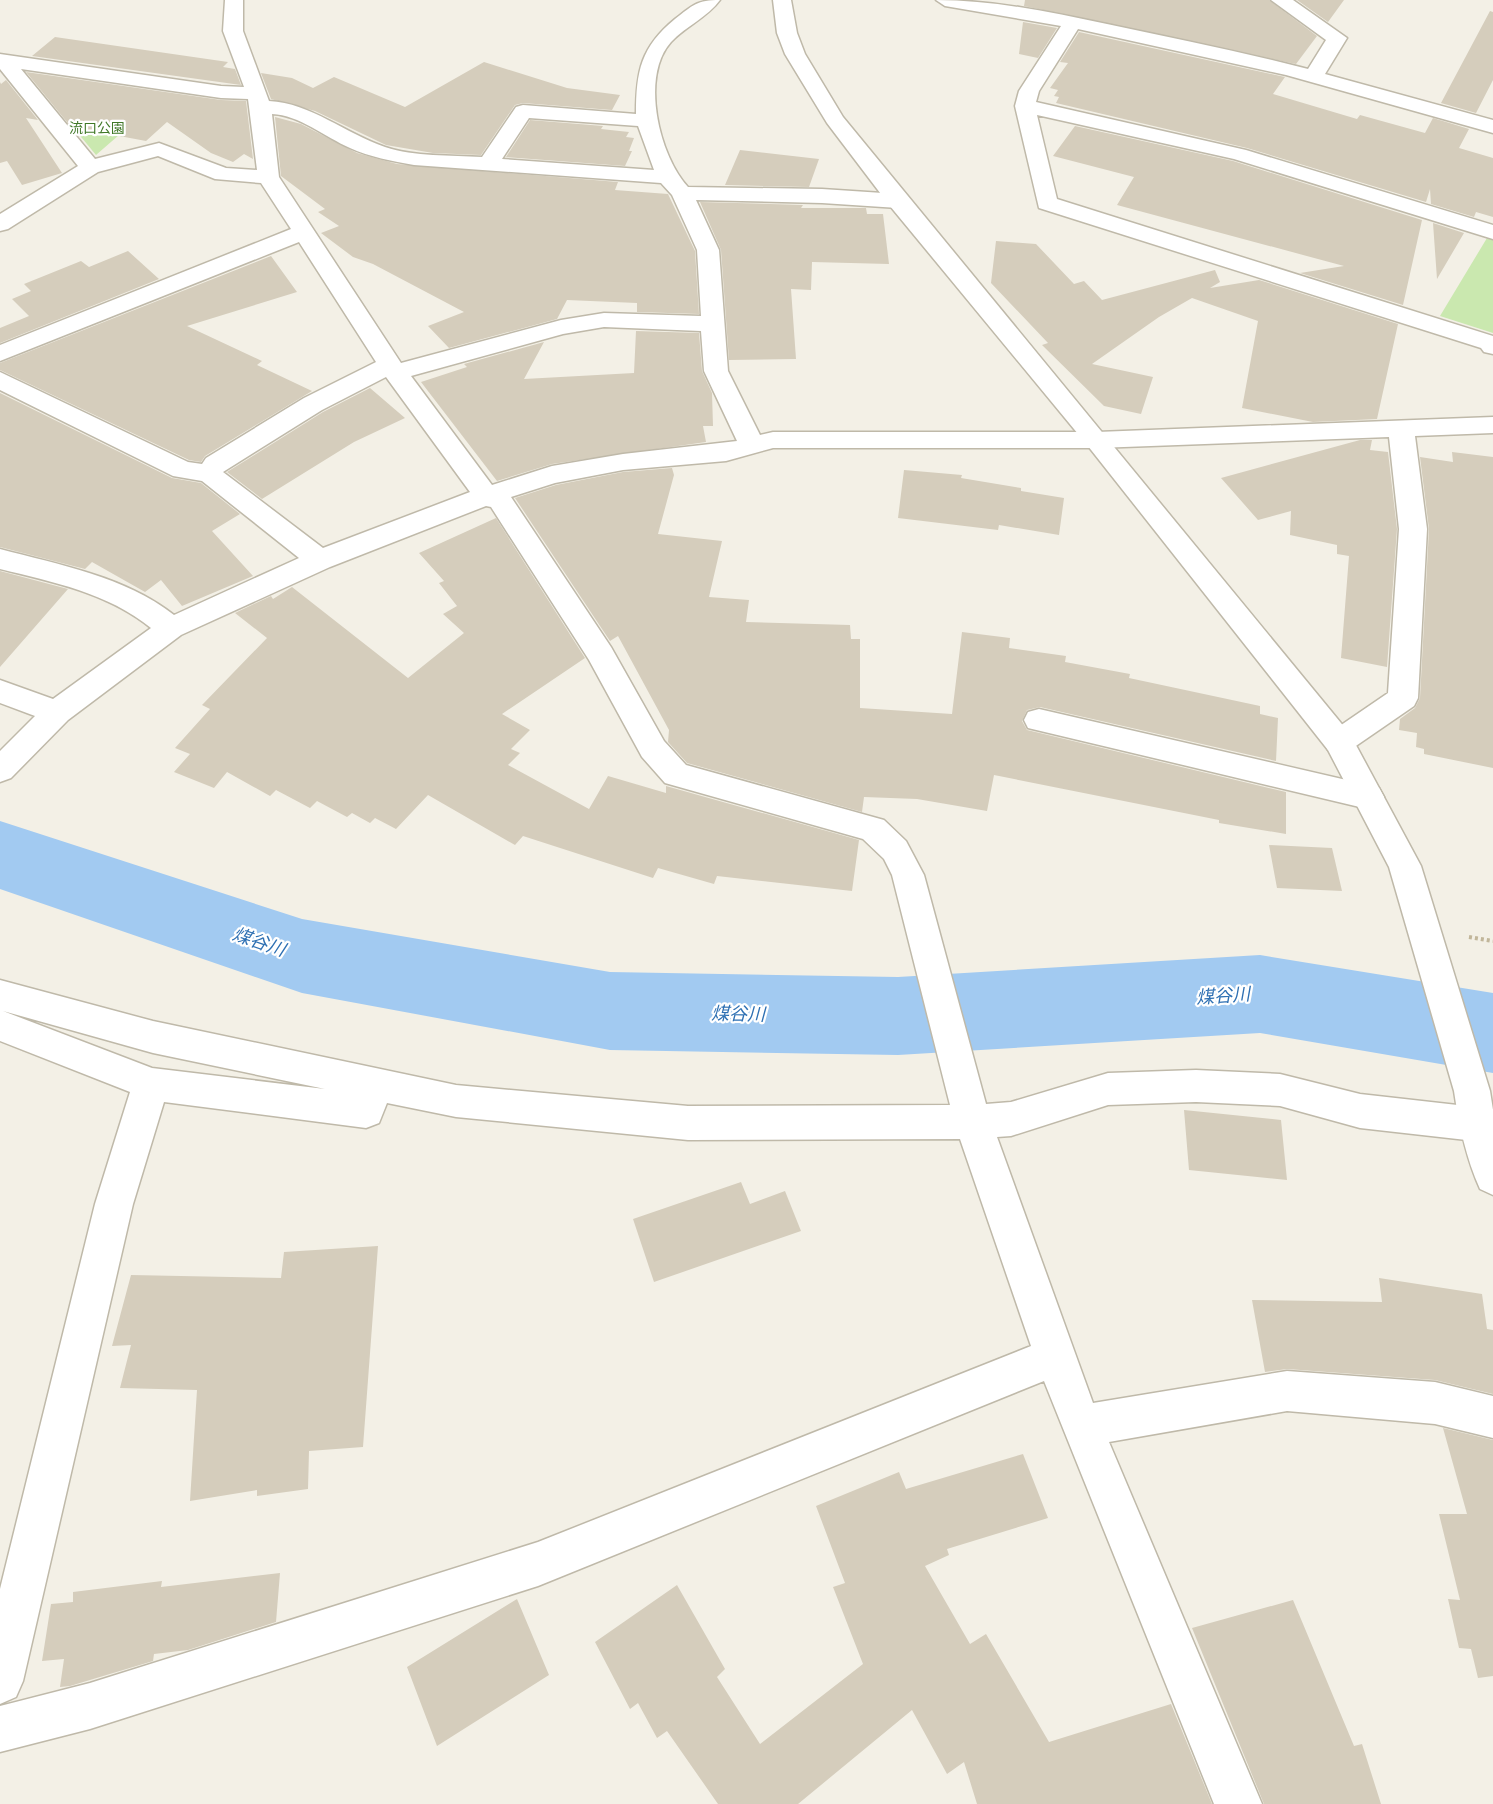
<svg xmlns="http://www.w3.org/2000/svg" width="1493" height="1804" viewBox="0 0 1493 1804" font-family="Mulish,'Noto Sans JP',sans-serif">
  <style>
    .green { fill: #cae8af }
    .lines { fill: none; stroke-linecap: round; stroke-linejoin: round }
    .river { fill: #a2caf1; fill-rule: evenodd }
    .building { fill: #d5cdbc }
    .minor-casing { stroke: #bfb9a9; stroke-width: 3 }
    .tertiary-casing { stroke: #bfb9a9; stroke-width: 3 }
    .path { stroke: #c1b69a; stroke-width: 4; stroke-dasharray: 3 3; stroke-linecap: butt }
    .minor { fill: #fff; fill-rule: evenodd }
    .tertiary { fill: #fff; fill-rule: evenodd }
    .labels { text-anchor: middle; stroke-width: 4.5; stroke-linejoin: round; paint-order: stroke }
    .far-park-label { font-size: 14px; fill: #407828; stroke: #fff }
    .water-label { font-size: 18px; font-style: italic; fill: #2e70b3; stroke: #fff }
  </style>
  <rect width="100%" height="100%" fill="#f3f0e6"/>
  <!-- green -->
  <path class="green" d="M49 98 142 115 96 155Z
    M1487 238 1493 240V333L1440 316Z"/>
  <g class="lines">
    <!-- river -->
    <path class="river" d="M0 821 302 919 610 972 898 977 1260 955 1493 993V1073L1260 1033 898 1055 610 1050 302 993 0 889Z"/>
  </g>
  <!-- building -->
  <path class="building" d="M1025 0H1269L1317 36 1296 64 1024 6Z
    M1297 0H1344L1328 22Z
    M1490 11 1493 12V80L1476 113 1441 103Z
    M1023 22 1057 28 1038 58 1019 54Z
    M1079 32 1285 77 1273 94 1357 119 1360 115 1425 133 1433 118 1469 129 1459 148 1493 158V217L1476 212 1474 217 1431 204 1430 189 1426 202 1247 148 1056 103 1059 97 1054 96 1058 90 1050 88 1068 63 1060 62Z
    M55 37 228 62 223 67 235 69 241 85 32 56Z
    M484 62 567 88 620 95 612 110 523 103 515 105 481 155 433 153 386 145 315 111 271 99 261 73 292 78 313 88 334 77 405 107Z
    M26 72 221 100 246 101 253 159 244 154 233 162 211 153 167 122 146 141 71 127Z
    M6 80 38 120 26 118 62 173 22 185 7 161 0 163V82L1 84Z
    M275 117 301 124 357 153 397 164 618 182 615 190 668 194 695 251 699 314 637 312V303L567 300 557 319 449 348 428 326 464 312 373 264 353 257 321 233 339 226 318 212 325 209 281 176Z
    M530 120 603 126 601 129 629 132 626 137 634 138 629 151H632L625 166 506 157Z
    M1075 126 1233 161 1422 220 1403 305 1300 273 1344 266 1117 205 1134 177 1053 156Z
    M740 150 819 159 809 187 725 185Z
    M700 202 803 205 801 208H866L867 214H883L889 264 812 262 811 290 791 289 796 359 729 360 721 250Z
    M1433 223 1464 233 1437 279Z
    M996 241 1036 244 1074 284 1084 281 1102 300 1215 270 1220 282 1210 288 1259 280 1398 324 1377 419 1313 422 1242 408 1258 321 1192 298 1159 317 1092 364 1153 377 1141 414 1104 406 1042 345 1048 343 991 283Z
    M128 251 159 279 0 343V328L29 316 12 299 31 291 24 284 81 261 89 267Z
    M271 256 297 292 187 326 262 361 257 365 312 391 205 456 201 462 189 460 0 370V363Z
    M636 331 699 333 702 371 712 393 713 426H703L706 442 552 464 497 481 421 382 467 367 464 364 544 342 524 379 634 373Z
    M370 388 405 418 354 442 262 499 227 472 323 412Z
    M0 393 172 478 201 483 240 514 212 531 253 576 182 606 161 580 145 592 92 562 85 569 0 547Z
    M1360 440H1372L1370 450 1388 452 1397 529 1387 667 1341 658 1349 556 1337 554V545L1290 535 1291 511 1258 520 1221 478Z
    M1452 452 1493 457V768L1424 754V749L1416 747 1417 733 1399 730 1400 719 1415 708 1420 698 1429 529 1420 457 1453 462Z
    M672 468 674 475 658 534 722 541 709 597 749 600 746 622 850 625 851 639H860V708L952 714 962 632 1010 638 1009 648 1066 656 1065 662 1130 674 1129 678 1260 706V714L1278 718 1276 761 1040 707 1027 710 1022 721 1027 730 1286 792V834L1219 823V820L994 775 987 811 917 799 864 797 862 812 687 763 668 742 669 730 618 636 610 641 515 498 556 485 623 472Z
    M904 470 962 475 961 478 1021 488V491L1064 498 1059 535 999 525 998 530 898 518Z
    M496 518 585 658 502 714 530 730 511 749 520 753 508 765 589 809 608 776 666 793V786L859 840 852 891 717 876 714 884 658 868 653 878 523 836 515 845 428 795 396 829 375 818 370 823 352 813 347 817 317 801 310 808 276 790 270 796 227 772 214 788 174 772 190 754 175 748 210 709 202 705 267 638 235 613 271 596 273 599 292 587 408 678 464 633 443 614 457 606 439 583 444 581 419 553Z
    M0 571 68 589 0 667Z
    M1269 845 1332 848 1342 891 1277 888Z
    M1184 1110 1281 1120 1287 1180 1189 1170Z
    M741 1182 750 1204 785 1191 801 1231 654 1282 633 1219Z
    M378 1246 363 1447 309 1451 308 1489 257 1496V1490L190 1501 197 1390 120 1388 131 1345 112 1346 131 1275 281 1278 284 1252Z
    M1379 1278 1482 1294 1487 1329 1493 1330V1394L1435 1380 1287 1369 1265 1372 1252 1300 1382 1302Z
    M1443 1428 1493 1440V1676L1478 1678 1471 1649 1459 1648 1448 1599 1460 1600 1439 1514H1467Z
    M1023 1454 1048 1518 947 1549 949 1555 925 1566 970 1644 986 1634 1049 1742 1171 1704 1212 1804H977L964 1762 947 1774 912 1710 798 1804H718L667 1731 657 1738 638 1703 630 1709 595 1642 677 1585 725 1669 717 1677 760 1744 863 1664 833 1587 845 1583 816 1506 899 1472 906 1489Z
    M280 1573 276 1622 188 1650 154 1654 153 1661 70 1686 60 1687 64 1659 42 1661 51 1604 73 1602V1592L162 1581 161 1587Z
    M517 1599 549 1675 437 1746 407 1667Z
    M1293 1600 1354 1746 1362 1744 1381 1804H1264L1192 1628Z"/>
  <g class="lines">
    <!-- minor casing -->
    <g class="minor-casing">
      <path id="minor" d="M225 0H243V31L269 101C311 103 346 134 385 147 415 157 450 155 482 157L516 107 523 105 636 114C636 71 641 47 675 19 693 5 697 0 720 0 708 17 686 26 671 42 640 76 659 156 688 187L822 189 898 194 906 196 909 201 906 206 898 208 822 203 696 200 719 250 728 371 760 435 773 432H1097L1493 417V433L1415 436 1427 529 1418 698 1414 706 1350 750 1339 754 1328 750 1324 742 1328 734 1388 693 1399 529 1389 437 1097 448H773L726 461 623 470 555 483 511 497 611 647 664 741 686 765 884 820 906 841 924 875 986 1104 1011 1102 1108 1073 1196 1070 1280 1074 1360 1094 1493 1109V1143L1360 1128 1280 1106 1196 1102 1108 1105 1011 1136 997 1137 1093 1403 1287 1371 1435 1382 1493 1396V1438L1435 1424 1287 1411 1109 1442 1262 1804H1214L1044 1381 538 1586 90 1729 0 1752V1706L90 1683 538 1542 1031 1346 960 1139 688 1140 456 1117 387 1103 379 1123 366 1128 164 1102 133 1204 23 1681 16 1697 0 1704V1589L95 1204 130 1092 0 1041V980L153 1021 456 1085 688 1106 950 1105 892 875 884 859 863 839 665 783 642 757 589 660 491 507 486 506 330 567 181 635 68 720 11 778 0 782V751L35 716 0 703V680L53 699 151 628C108 593 53 582 0 569V549C60 565 124 576 174 615L299 558 202 481 173 476 0 390V372L188 462 202 464 206 458 304 398 376 362 299 242 0 361V345L291 229 261 183 215 179 158 156 98 172 8 229 0 231V214L78 166 0 69V54L221 86 244 87 223 31ZM21 69 221 98 248 99 257 170 226 168 159 143 95 159ZM272 114C299 115 325 137 350 148 370 157 392 161 414 165L661 183 672 195 697 250 701 316 604 313 561 320 401 363 279 177ZM529 118 638 126 654 170 502 159ZM604 327 701 331 704 371 737 441 623 454 552 466 492 485 411 376 563 334ZM386 377 470 492 323 548 223 472 322 410ZM3 1011 153 1053 325 1089 152 1068Z
        M936 0C994 0 1050 12 1107 24 1174 38 1242 52 1308 69L1326 40 1271 0H1293L1347 38 1325 74 1493 120V133L1286 75 1078 29 1039 91 1036 102 1246 150 1493 225V239L1234 159 1037 115 1057 199 1493 336V354L1484 352 1481 348 1039 208 1015 106 1019 91 1061 26 945 6Z
        M1039 709 1368 785 1379 788 1384 797 1379 806 1368 809 1028 728 1024 720 1028 712Z"/>
    </g>
    <!-- tertiary casing -->
    <g class="tertiary-casing">
      <path id="tertiary" d="M773 0H791L797 33 805 54 843 117 1350 734 1421 866 1490 1091 1493 1110V1195L1480 1189C1466 1158 1459 1125 1454 1091L1389 867 1328 750 1088 446 890 206 827 123 785 54 777 33Z"/>
    </g>
    <!-- path -->
    <path class="path" d="M1469 937 1493 941"/>
    <!-- minor -->
    <use href="#minor" class="minor"/>
    <!-- tertiary -->
    <use href="#tertiary" class="tertiary"/>
  </g>
  <g class="labels">
    <!-- far-park labels -->
    <g class="far-park-label">
      <text x="97" y="133">流口公園</text>
    </g>
    <!-- water labels -->
    <g class="water-label">
      <text transform="translate(259 942) rotate(19)" y="6">煤谷川</text>
      <text transform="translate(1223 996) rotate(-4)" y="6">煤谷川</text>
      <text transform="translate(738 1014) rotate(1)" y="6">煤谷川</text>
    </g>
  </g>
</svg>
